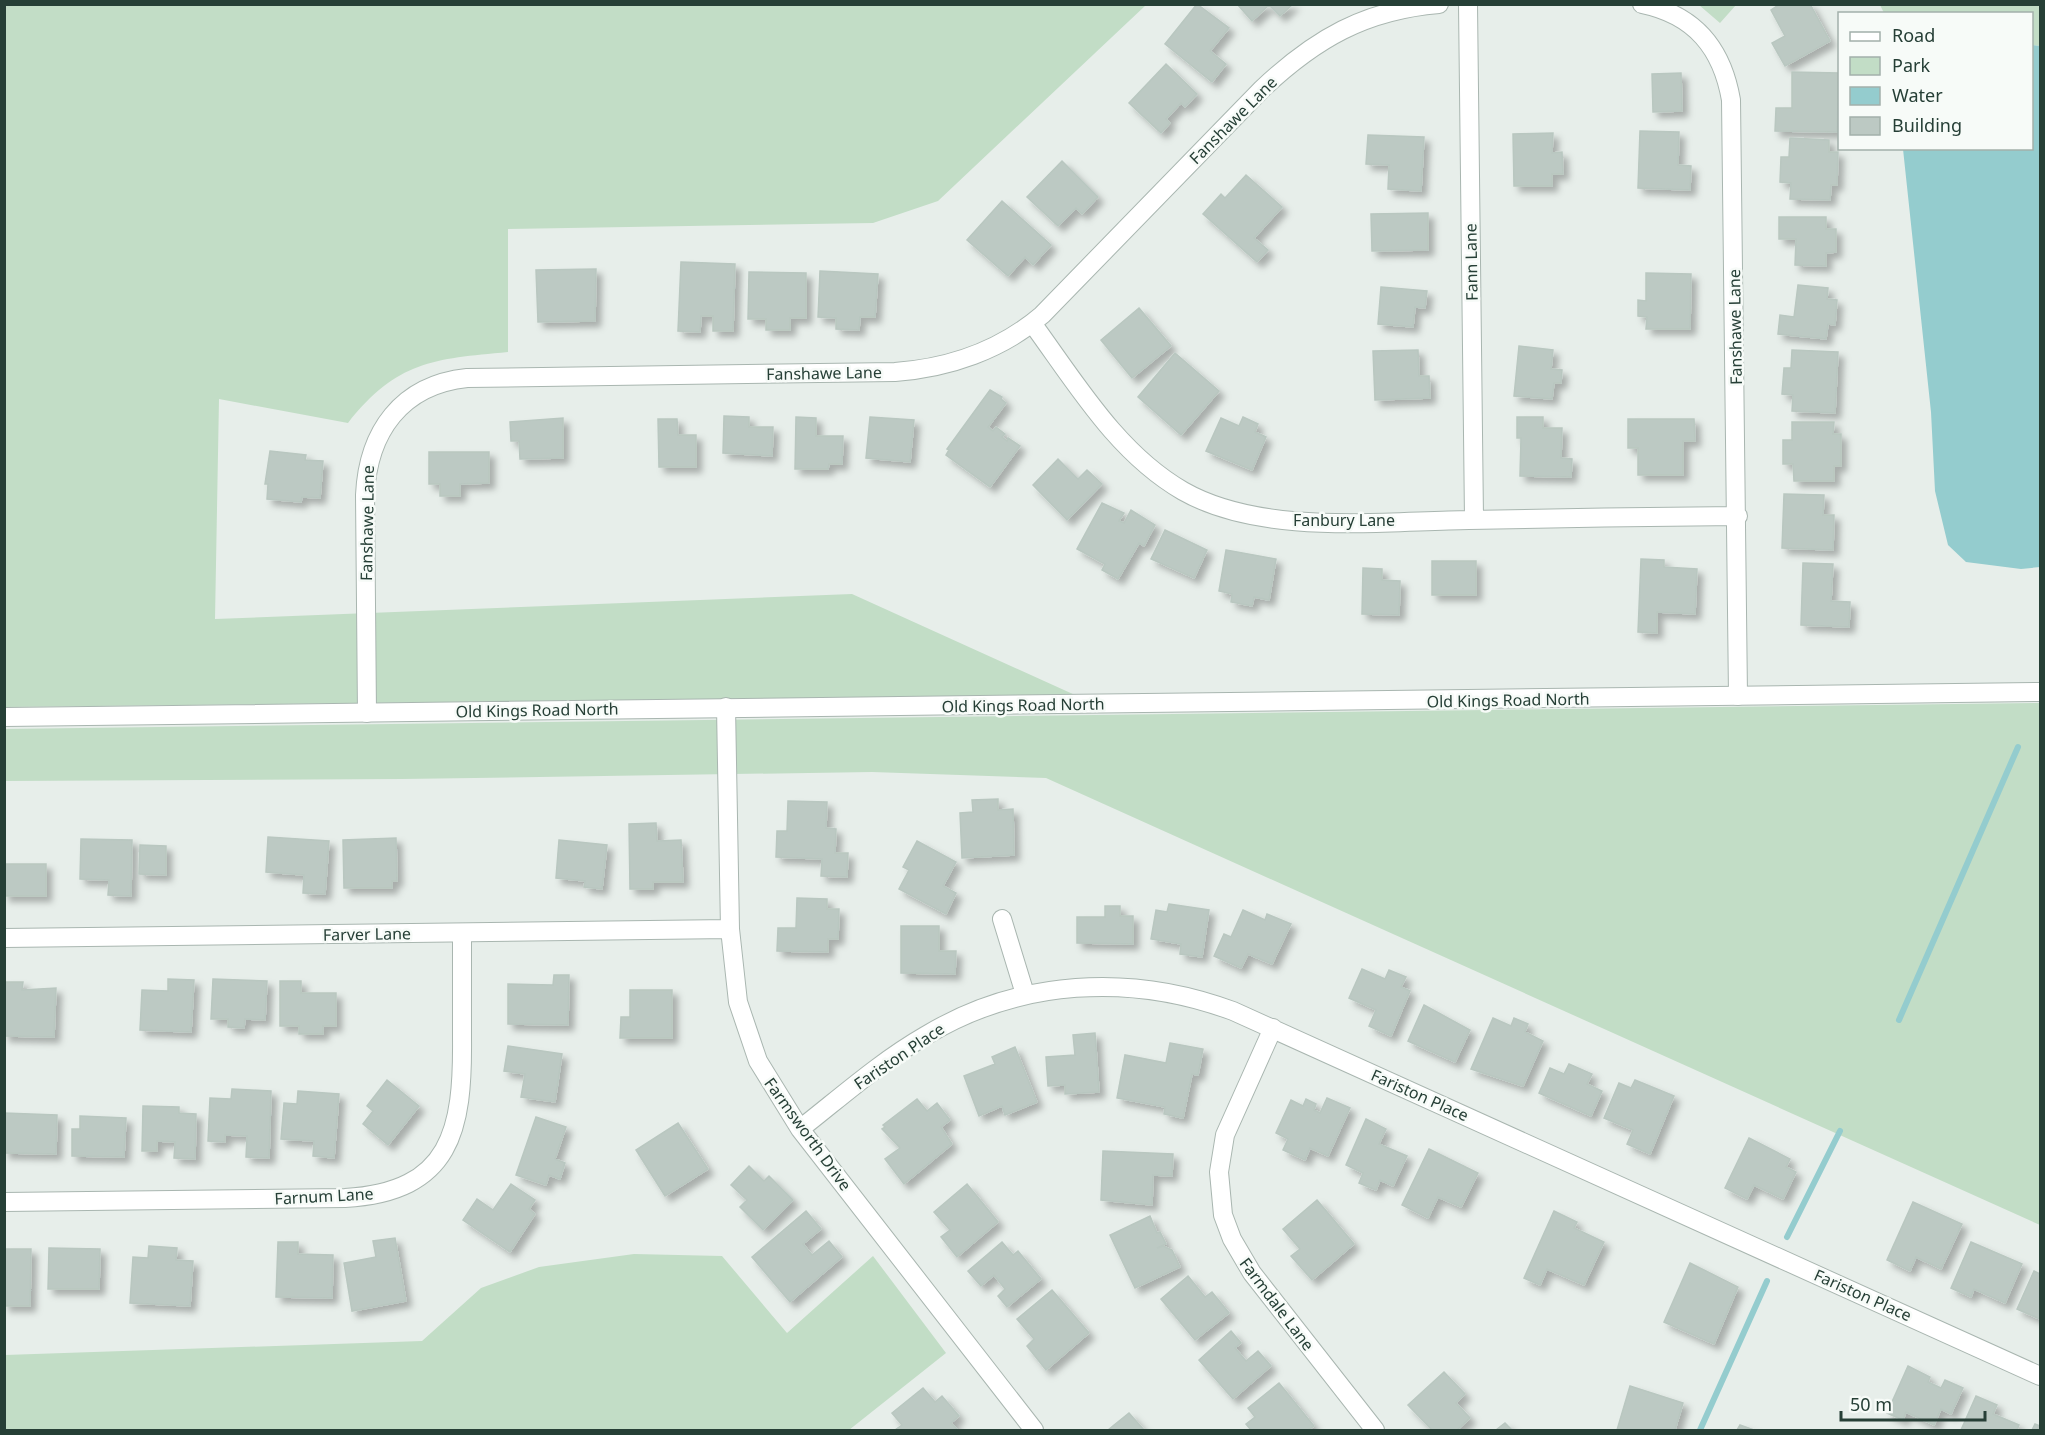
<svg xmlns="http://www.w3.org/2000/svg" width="2045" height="1435" viewBox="0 0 2045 1435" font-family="'Noto Sans',sans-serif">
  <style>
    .green { fill: #c2ddc6 }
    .water { fill: #94ccce }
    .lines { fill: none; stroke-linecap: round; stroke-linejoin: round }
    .stream { stroke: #94ccce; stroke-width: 6 }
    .building { fill: #bcc9c3; stroke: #b9c7c0; stroke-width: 1.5; filter: url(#shadow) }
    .minor-casing { stroke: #a9b6b0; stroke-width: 20 }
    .tertiary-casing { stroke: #a9b6b0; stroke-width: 20 }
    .minor { stroke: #fff; stroke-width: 18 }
    .tertiary { stroke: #fff; stroke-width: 18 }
    .labels { text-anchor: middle; stroke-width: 5; stroke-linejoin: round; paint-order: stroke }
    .street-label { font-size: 16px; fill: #263f36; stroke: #f7fbf8 }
  </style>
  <defs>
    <filter id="shadow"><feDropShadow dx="5.5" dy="5.5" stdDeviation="3" flood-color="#0004"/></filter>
  </defs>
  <rect width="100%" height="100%" fill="#e7eeea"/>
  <!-- green -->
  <path class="green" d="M4 5H1146L938 201 873 223 508 229V352C433 359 397 361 348 423L219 399 215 619 852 594 1075 695 5 707Z
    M1699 5H1736L1720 23Z
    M1880 5H2040V46L2032 45V14L1884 13Z
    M2040 703V1225L1046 778 872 772 402 779 5 781 4 729Z
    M634 1254 722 1256 787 1333 873 1256 946 1353 849 1430H5V1355L422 1341 481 1288 539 1267Z"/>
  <!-- water -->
  <path class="water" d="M2032 45 2040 46V567L2021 569 1966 562 1948 545 1935 491 1931 412 1903 149 2032 148Z"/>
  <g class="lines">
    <!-- stream -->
    <path class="stream" d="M1899 1020 2018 747
      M1787 1237 1840 1131
      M1700 1430 1767 1281"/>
  </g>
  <!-- building -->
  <path class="building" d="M1197 4 1229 28 1210 51 1226 64 1212 82 1165 44Z
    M1237 4H1293L1280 16 1269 5 1252 21Z
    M1780 4H1810L1830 41 1785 66 1772 43 1785 36 1771 10Z
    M1166 64 1197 94 1185 107 1181 103 1166 119 1170 123 1161 133 1129 103Z
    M1792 72 1839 73 1837 132 1775 131 1776 108H1792Z
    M1681 73 1682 111 1653 112 1652 74Z
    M1640 131 1679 132 1678 165 1691 166 1690 190 1638 188Z
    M1553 133 1552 153 1562 152 1563 174H1552V186H1514L1513 134Z
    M1368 135 1424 137 1421 191 1388 189 1389 165 1366 164Z
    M1790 138 1829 140V152H1838L1837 185H1831L1830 200 1790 199 1791 183 1780 182 1781 157H1789Z
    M1062 161 1098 197 1082 214 1076 208 1058 226 1027 197Z
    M1246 175 1282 207 1254 238 1268 250 1257 262 1203 214 1221 194 1225 198Z
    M1002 201 1051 245 1033 265 1025 257 1008 276 967 240Z
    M1428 213V250L1372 251 1371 214Z
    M1779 217H1826V229H1836V252L1826 253V266L1795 265 1796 239H1779Z
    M681 262 735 264 733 331H713V316H701L700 332 678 331Z
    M596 269 595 321 538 322 536 270Z
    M820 271 878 274 875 317H860L859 330 836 329V318L818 317Z
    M749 272 806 273V318H790V330H766V319H748Z
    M1646 273 1691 274 1690 329H1646L1647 317 1638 316V300L1646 301Z
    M1798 285 1828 288 1827 299 1837 300 1835 325 1828 324 1826 339 1778 334 1780 315 1794 317Z
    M1381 287 1427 291 1425 308 1415 307 1413 327 1378 324Z
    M1139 308 1171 346 1132 378 1101 340Z
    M1519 346 1553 350 1551 369 1562 370 1561 383H1554L1552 399 1514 396Z
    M1418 350 1419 376H1429L1430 398 1375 400 1373 351Z
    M1792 350 1838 352 1835 413 1792 411 1793 395 1782 394 1784 368H1791Z
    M1175 353 1219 391 1181 435 1138 397Z
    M990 390 1002 397 1001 399 1006 403 988 427 993 431 996 427 1005 434 1002 437 1007 441 1008 438 1020 446 990 487 946 455 949 450 947 449Z
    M724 416 749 417V427H773L772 456 723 453Z
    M796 417 816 418V436H843L842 464H829L828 469H795Z
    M870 417 914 420 910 462 866 458Z
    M1243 417 1258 424 1255 432 1266 437 1252 470 1206 451 1221 418 1239 426Z
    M1517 417H1543V428H1562L1561 458 1572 459 1571 477 1520 476 1521 438H1517Z
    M563 418V458L520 459 519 441H511L510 422Z
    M658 419H677L678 435H696V467H659Z
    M1628 419H1694L1695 441H1683V475H1638V448H1628Z
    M1792 422H1834L1833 434H1841V466H1834V481H1794L1793 464H1783V440H1792Z
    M270 451 306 455 305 460 323 461 320 498 302 497 301 502 267 499 268 484H265Z
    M429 452H489V483L460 484V496H440V484H429Z
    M1058 459 1078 479 1087 470 1102 484 1067 520 1033 485Z
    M1784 494 1824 495 1823 515H1834L1833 550 1782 548Z
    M1102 503 1124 513 1119 521 1124 523 1131 510 1155 525 1144 546 1139 543 1118 579 1102 570 1105 564 1077 549Z
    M1165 530 1207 550 1194 578 1151 559Z
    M1226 550 1276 559 1269 600 1254 597 1252 606 1231 602 1232 594 1219 591Z
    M1641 559 1664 560V567L1697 569 1695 614 1657 612V633L1638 632Z
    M1432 561H1476V595H1432Z
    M1803 563 1833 564 1831 601 1850 602 1849 627 1801 625Z
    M1363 568 1382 569V580L1400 581 1399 615 1362 614Z
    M998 799V810L1013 809 1014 855 962 858 960 813 973 812 972 800Z
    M788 801 827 802 826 828 836 829 835 853H848L847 877 821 876 822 859 776 857 777 831H787Z
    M656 823 657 841 681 840 683 882H653V889H630L629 824Z
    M268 837 329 841 325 894 303 893 304 875 266 872Z
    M396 838 397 881H392V888H344L343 840Z
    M81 839 132 840 131 896 108 895 109 880 80 879Z
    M559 840 607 845 602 889 584 887 585 881 556 878Z
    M917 841 956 862 943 886 956 893 946 914 899 889 909 870 903 867Z
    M140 845 166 846V875L139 874Z
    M4 864H46V896H4Z
    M797 898 827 899V909H839L838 939H828V952L777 951 778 928H796Z
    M1169 904 1209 910 1202 957 1180 954 1181 944 1151 939 1156 910 1167 912Z
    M1105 906H1120V916H1133V944L1077 943V917H1105Z
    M1243 910 1265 920 1267 914 1291 924 1272 964 1248 954 1241 968 1214 956 1224 934 1231 937Z
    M901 926H939V951H956L955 974 901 973Z
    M1362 969 1385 979 1389 970 1406 977 1401 987 1410 991 1391 1036 1369 1026 1376 1010 1349 998Z
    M554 975H569L568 1025 508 1024V984L553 985Z
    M168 979 194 980 191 1032 140 1030 142 990 168 991Z
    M213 979 267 981 265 1020 245 1019 244 1028 228 1027V1019H211Z
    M280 981H301V993H336V1026H323V1034H299V1026H280Z
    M4 982H23L22 990 56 988 54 1037 4 1036Z
    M630 990H672V1038H620L621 1017H630Z
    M1424 1005 1470 1030 1455 1062 1408 1041Z
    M1493 1018 1511 1026 1514 1018 1528 1024 1525 1032 1543 1041 1523 1086 1471 1069Z
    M1095 1033 1099 1092 1065 1094V1085L1048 1086 1046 1057 1075 1055 1073 1035Z
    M1170 1043 1203 1049 1198 1075 1192 1074 1183 1118 1164 1114 1165 1107 1117 1098 1125 1055 1166 1063Z
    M508 1046 562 1054 555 1102 521 1097 525 1074 504 1071Z
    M1015 1047 1037 1102 1005 1115 1002 1106 979 1116 964 1076 995 1064 992 1057Z
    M1569 1064 1592 1074 1587 1084 1602 1091 1591 1116 1539 1093 1550 1068 1564 1074Z
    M387 1080 419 1106 388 1145 363 1124 373 1111 367 1106Z
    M1635 1080 1674 1096 1650 1154 1627 1144 1633 1130 1604 1118 1619 1083 1631 1088Z
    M232 1089 271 1091 269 1158 246 1157 247 1136 225 1135V1142L208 1141 210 1098 231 1099Z
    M298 1091 339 1094 334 1158 313 1156 314 1141 281 1139 284 1103 297 1104Z
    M1327 1098 1350 1108 1328 1156 1310 1148 1305 1160 1283 1150 1288 1139 1276 1133 1291 1100 1303 1106 1306 1099 1316 1104 1314 1110 1320 1113Z
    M917 1099 927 1111 937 1103 950 1120 941 1127 952 1144 904 1184 885 1159 900 1148 882 1129 885 1127 883 1125Z
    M143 1106 179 1107V1113L196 1114 195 1159 174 1158 175 1142 157 1141V1151H142Z
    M4 1113 57 1115 56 1154 4 1153Z
    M80 1116 126 1118 124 1157 72 1156V1129H80Z
    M536 1117 566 1127 555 1159 565 1163 560 1179 549 1175 546 1185 516 1175Z
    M1366 1119 1386 1129 1379 1144 1407 1156 1393 1186 1380 1180 1376 1190 1359 1183 1363 1173 1346 1165Z
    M678 1123 708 1169 665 1196 636 1150Z
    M1749 1138 1790 1159 1786 1167 1796 1172 1783 1199 1754 1185 1747 1199 1725 1188Z
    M1429 1149 1478 1173 1461 1207 1438 1197 1428 1218 1402 1205Z
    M1103 1151 1173 1154 1172 1176 1153 1175 1152 1205 1101 1200Z
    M749 1166 764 1181 769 1176 793 1200 763 1230 740 1207 747 1200 731 1185Z
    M511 1184 535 1200 529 1209 535 1214 510 1252 463 1220 477 1199 493 1210Z
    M967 1184 998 1222 957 1257 941 1237 950 1230 934 1212Z
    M1317 1200 1354 1244 1312 1280 1291 1256 1300 1249 1283 1229Z
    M1913 1202 1962 1224 1941 1269 1916 1257 1910 1271 1887 1260Z
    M806 1211 821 1229 803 1244 812 1255 829 1241 842 1257 790 1302 752 1257Z
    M1554 1211 1577 1222 1574 1228 1604 1242 1584 1285 1547 1269 1540 1285 1524 1278Z
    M1150 1216 1157 1233 1160 1232 1166 1244 1157 1248 1163 1246 1172 1250 1180 1267 1135 1288 1110 1235Z
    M395 1238 406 1301 352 1311 344 1263 376 1257 373 1241Z
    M278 1242H298V1254L333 1255 332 1298 276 1297Z
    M1002 1242 1013 1255 1018 1251 1041 1279 1007 1307 998 1296 1005 1289 994 1275 981 1286 968 1271Z
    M1971 1242 2022 1264 2005 1303 1974 1289 1971 1297 1951 1288Z
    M149 1246 177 1248 176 1260 193 1261 190 1306 130 1303 133 1257 148 1258Z
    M49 1248 100 1249 99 1289H48Z
    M4 1249H31L30 1306H4Z
    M1690 1263 1738 1287 1714 1344 1664 1322Z
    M2034 1271 2040 1274V1319L2017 1309Z
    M1188 1276 1205 1297 1212 1292 1229 1313 1195 1340 1161 1299Z
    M1052 1290 1089 1333 1046 1370 1027 1346 1034 1339 1017 1319Z
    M1231 1331 1241 1343 1235 1348 1246 1361 1258 1351 1271 1366 1233 1399 1199 1360Z
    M1908 1366 1930 1377 1928 1382 1941 1388 1945 1380 1963 1388 1951 1414 1941 1409 1934 1425 1906 1412 1903 1420 1887 1413Z
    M1444 1372 1465 1394 1456 1403 1470 1418 1457 1430H1432L1408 1405Z
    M1279 1383 1314 1426 1308 1430H1251L1246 1424 1255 1417 1248 1408Z
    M1630 1386 1683 1403 1675 1430H1617Z
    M923 1388 935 1402 942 1396 959 1416 951 1423 958 1430H895L902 1425 892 1413Z
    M1976 1396 1997 1405 1993 1414 2019 1425 2017 1430H1961Z
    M1129 1413 1144 1430H1108Z
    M1505 1423 1512 1430H1496Z
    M2035 1424 2040 1426V1430H2032Z
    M1740 1425 1754 1430H1737Z"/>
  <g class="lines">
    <!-- minor casing -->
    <g class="minor-casing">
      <path id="minor" d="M1468 4 1474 519
        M1642 4C1695 15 1722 48 1731 100L1738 696
        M1032 323C1076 383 1117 453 1183 491 1262 536 1381 521 1469 520 1559 518 1648 517 1738 516
        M726 707 730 929 738 1002 758 1061 800 1129 1034 1430
        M367 713 365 495C368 432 401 385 467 378L895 372C949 368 1001 350 1042 315L1262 89C1315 39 1365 10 1439 4
        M1002 919 1025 994
        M4 938 730 929
        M1273 1028 1225 1135 1219 1172 1223 1215 1232 1239 1252 1273 1375 1430
        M800 1129C841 1097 880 1062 925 1036 1019 979 1131 973 1233 1011L2040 1376
        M4 1202 345 1198C452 1192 463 1129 462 1038 462 1003 462 968 462 933"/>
    </g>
    <!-- tertiary casing -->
    <g class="tertiary-casing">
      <path id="tertiary" d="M4 717 2040 692"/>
    </g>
    <!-- minor -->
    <use href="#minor" class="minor"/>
    <!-- tertiary -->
    <use href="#tertiary" class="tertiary"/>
  </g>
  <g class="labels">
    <!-- street labels -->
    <g class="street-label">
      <text transform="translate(1233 120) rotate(-45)" y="6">Fanshawe Lane</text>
      <text transform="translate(1471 262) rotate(-91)" y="6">Fann Lane</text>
      <text transform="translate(1735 327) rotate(-91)" y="6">Fanshawe Lane</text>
      <text transform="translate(824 373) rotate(-1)" y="6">Fanshawe Lane</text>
      <text x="1344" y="526">Fanbury Lane</text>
      <text transform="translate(367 523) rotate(-89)" y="6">Fanshawe Lane</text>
      <text transform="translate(1508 700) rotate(-1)" y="6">Old Kings Road North</text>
      <text transform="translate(1023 705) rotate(-1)" y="6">Old Kings Road North</text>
      <text transform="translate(537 710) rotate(-1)" y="6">Old Kings Road North</text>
      <text transform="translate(367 934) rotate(-1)" y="6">Farver Lane</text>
      <text transform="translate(899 1056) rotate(-34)" y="6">Fariston Place</text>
      <text transform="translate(1420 1095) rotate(24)" y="6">Fariston Place</text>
      <text transform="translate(808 1134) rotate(54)" y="6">Farmsworth Drive</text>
      <text transform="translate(324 1196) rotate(-3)" y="6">Farnum Lane</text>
      <text transform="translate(1863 1295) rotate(24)" y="6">Fariston Place</text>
      <text transform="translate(1277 1304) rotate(53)" y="6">Farmdale Lane</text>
    </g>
  </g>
  <!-- border -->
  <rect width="2045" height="1435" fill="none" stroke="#263f36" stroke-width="12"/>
  <!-- legend -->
  <rect x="1838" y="12" width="195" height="138" fill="#f7fbf8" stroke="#a3b0aa" stroke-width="1.5"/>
  <rect x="1850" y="32" width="30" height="9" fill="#ffffff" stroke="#a3b0aa" stroke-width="1.5"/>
  <text x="1892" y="42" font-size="18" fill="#263f36">Road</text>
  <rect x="1850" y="57" width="30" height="18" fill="#c2ddc6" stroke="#a3b0aa" stroke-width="1.5"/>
  <text x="1892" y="72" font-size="18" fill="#263f36">Park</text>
  <rect x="1850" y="87" width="30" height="18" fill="#94ccce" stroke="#a3b0aa" stroke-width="1.5"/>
  <text x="1892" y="102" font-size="18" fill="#263f36">Water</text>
  <rect x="1850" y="117" width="30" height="18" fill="#bcc9c3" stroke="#a3b0aa" stroke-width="1.5"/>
  <text x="1892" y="132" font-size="18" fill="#263f36">Building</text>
  <!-- scale -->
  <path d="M1841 1411v9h144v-9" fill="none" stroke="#263f36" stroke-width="3"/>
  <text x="1850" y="1411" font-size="18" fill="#263f36" stroke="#f7fbf8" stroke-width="4.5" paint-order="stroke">50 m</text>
</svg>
